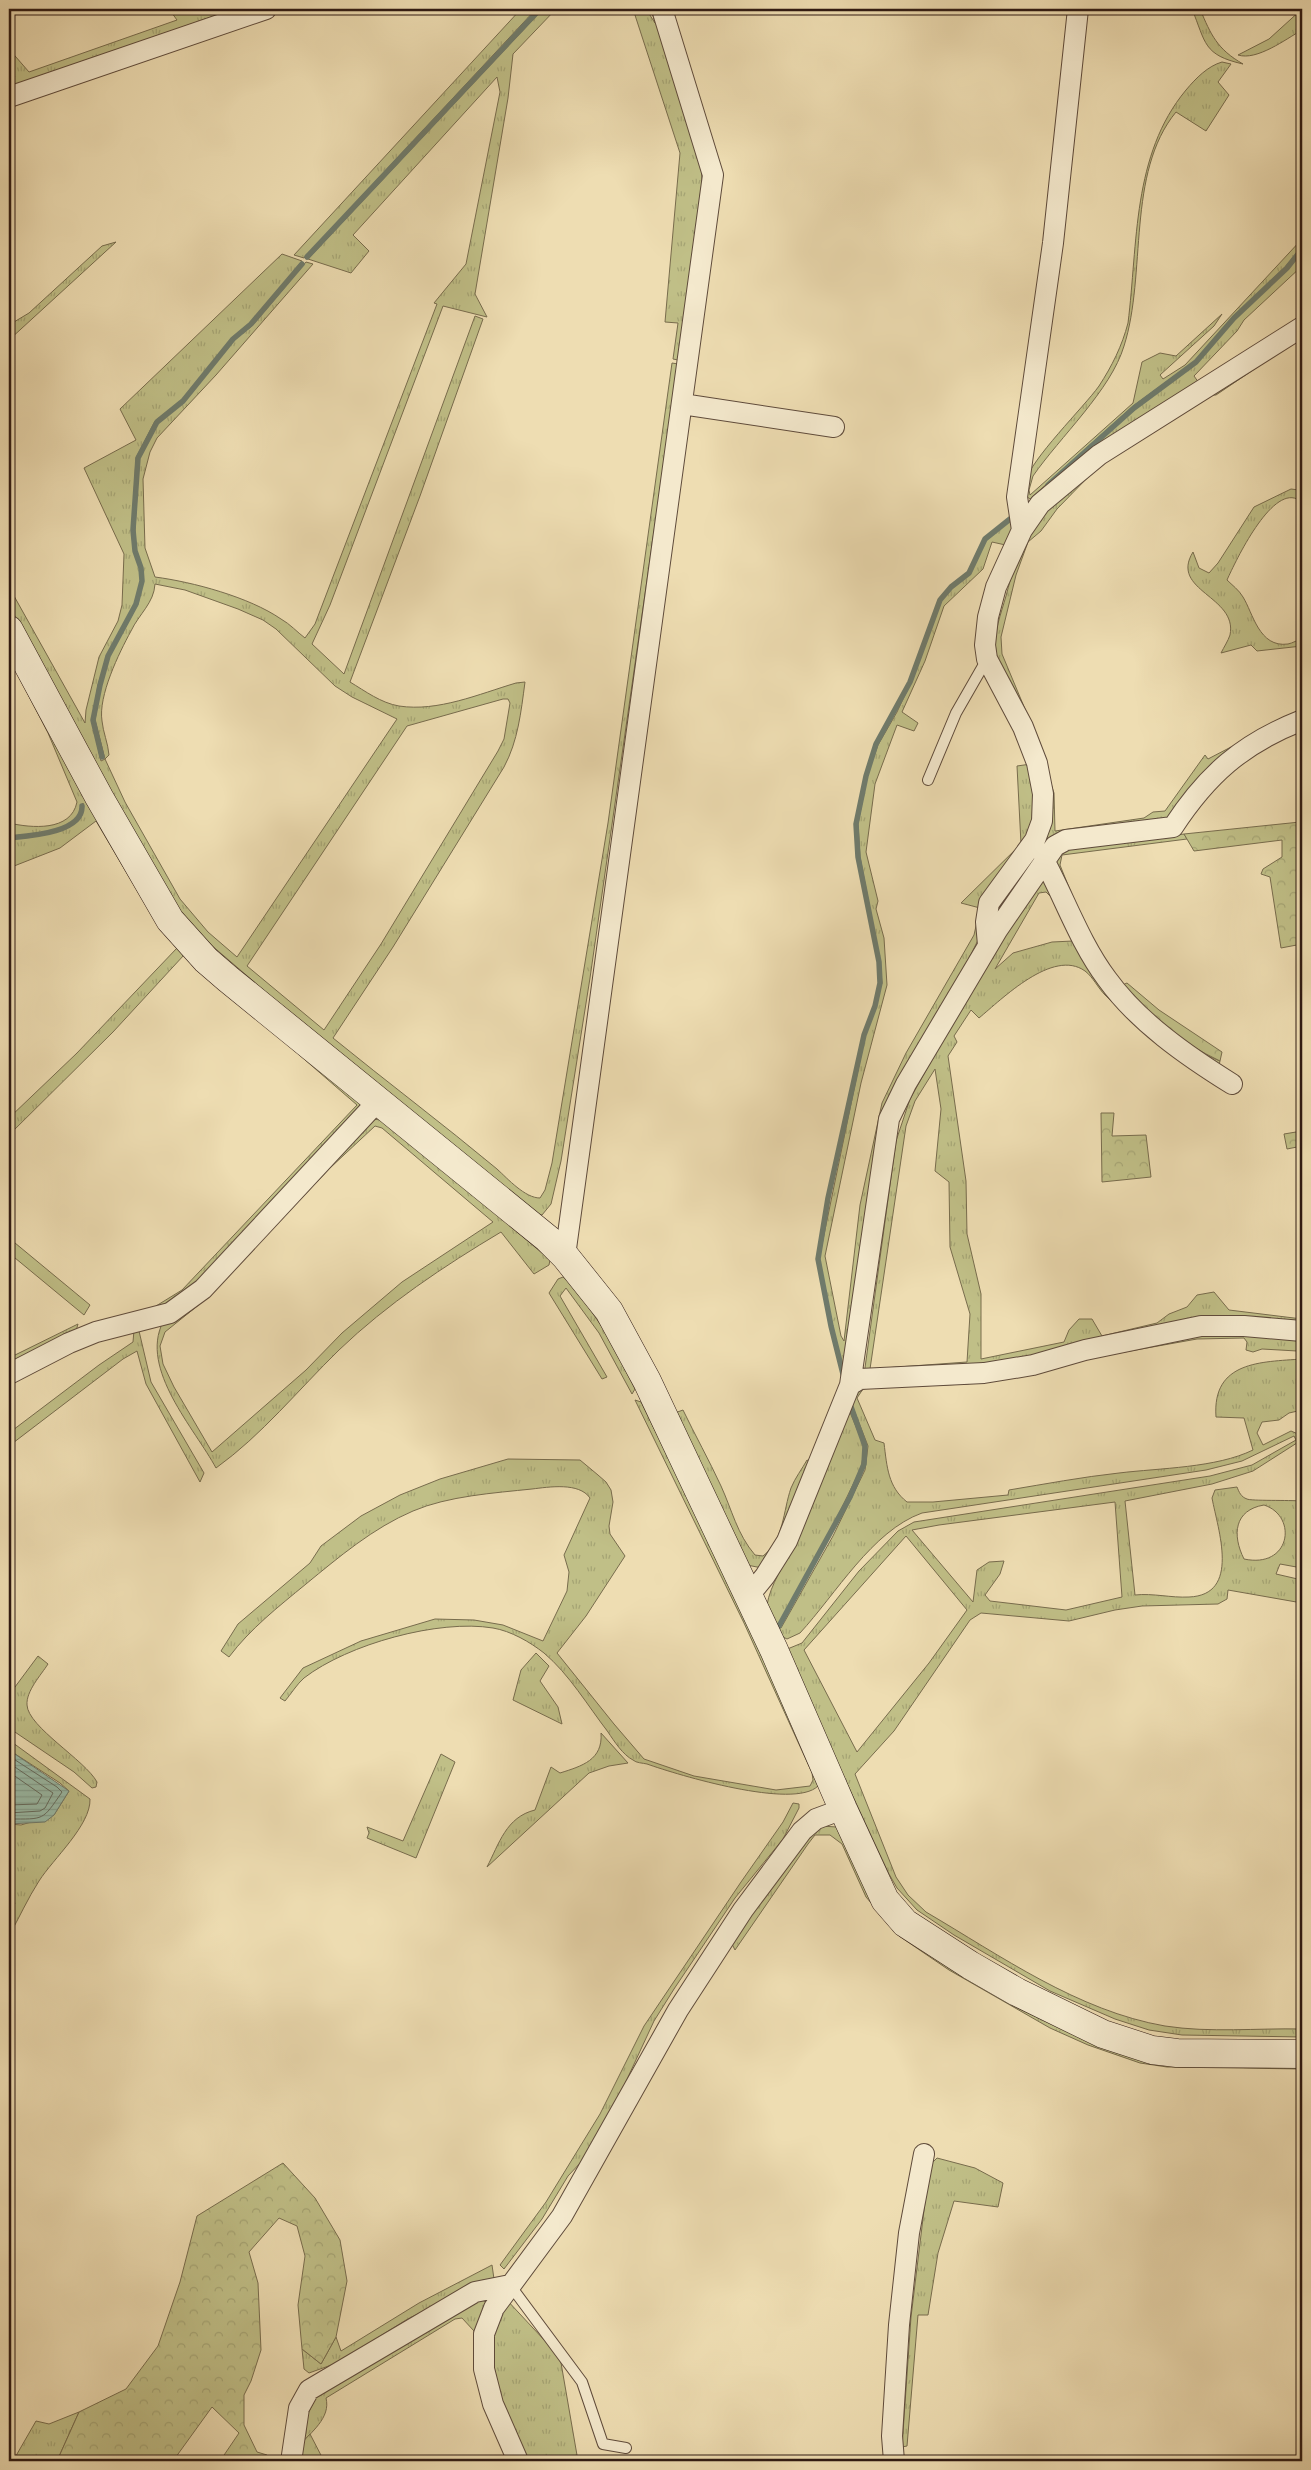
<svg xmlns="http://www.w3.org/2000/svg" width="1311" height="2470" viewBox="0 0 1311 2470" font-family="'IM FELL DW Pica',serif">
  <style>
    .grass { fill: url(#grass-tufts); stroke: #786c4d; fill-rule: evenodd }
    .forest { fill: url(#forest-crowns); stroke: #786c4d }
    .water { fill: url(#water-rules); stroke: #6f7b6c }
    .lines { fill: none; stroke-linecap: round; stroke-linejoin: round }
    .shore { stroke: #646b5e; stroke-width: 1 }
    .stream { stroke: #6f7b6c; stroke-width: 5.5 }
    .lane-casing { stroke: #5f4b3b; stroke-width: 12 }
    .street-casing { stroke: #5f4b3b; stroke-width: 22 }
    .secondary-casing { stroke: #2f1a13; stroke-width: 29 }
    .lane { stroke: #f4e9cd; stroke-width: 10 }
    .street { stroke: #f4e9cd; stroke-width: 20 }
    .secondary { stroke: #f4e9cd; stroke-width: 28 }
  </style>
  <defs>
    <pattern id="grass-tufts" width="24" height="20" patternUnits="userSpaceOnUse" patternTransform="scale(1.25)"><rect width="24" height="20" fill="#c0bf87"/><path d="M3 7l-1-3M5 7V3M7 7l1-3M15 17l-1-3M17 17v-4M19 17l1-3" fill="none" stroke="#a5a474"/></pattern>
    <pattern id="forest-crowns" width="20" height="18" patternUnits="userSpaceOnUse" patternTransform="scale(1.25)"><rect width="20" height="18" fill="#c0bf87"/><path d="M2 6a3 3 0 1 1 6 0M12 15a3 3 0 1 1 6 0" fill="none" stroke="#a5a474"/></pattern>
    <pattern id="water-rules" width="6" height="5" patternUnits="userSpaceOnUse" patternTransform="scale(1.25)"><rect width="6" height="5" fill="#9abca8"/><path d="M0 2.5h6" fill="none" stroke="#85a190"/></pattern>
  </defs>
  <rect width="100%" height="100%" fill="#eeddb2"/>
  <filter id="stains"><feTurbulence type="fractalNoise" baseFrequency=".004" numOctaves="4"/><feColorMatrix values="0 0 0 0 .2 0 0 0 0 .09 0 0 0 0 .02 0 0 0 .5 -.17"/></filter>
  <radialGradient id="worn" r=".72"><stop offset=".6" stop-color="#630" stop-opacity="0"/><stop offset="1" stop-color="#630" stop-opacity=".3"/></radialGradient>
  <!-- grass -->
  <path class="grass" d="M169 9H188L193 14 209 9H234L9 88V79L15 77 9 69V49L29 72 177 20Z
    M521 9H536L304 258 294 255Z
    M543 9H556L513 54 508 98 475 294 487 317 443 306 330 605 312 644 344 674 475 316 483 319 420 496 350 682C365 691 381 703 399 706 438 712 479 694 516 683L525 682C521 712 518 741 504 767L393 947 333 1038C387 1082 443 1124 497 1169 508 1179 525 1198 540 1198L545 1190 552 1163 608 823 672 363 678 364 590 978 561 1161 551 1204 542 1215 533 1213 315 1034 210 944 182 915 97 770 9 605V587L85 723 86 710 99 657 118 621 122 605 124 554 84 468 136 440 120 409 282 254 302 261 250 324 232 338 182 400 155 421 136 458 132 530 134 552 140 569 141 581 135 603 107 656 98 685 92 721 101 761 105 759 95 720 101 685 109 657 138 604 143 581 142 568 136 551 135 530 139 459 158 423 184 402 234 340 252 326 306 262 313 264 216 375 157 438 150 452 143 479 145 548 155 577C193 582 249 597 281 619 290 624 297 632 305 638L315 624 437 304 434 303 466 264 500 92 497 77 353 235 369 251 351 273 308 259ZM155 584 185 590 238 609 263 620 276 629 335 686 352 697 397 719 237 957 208 932 180 899 125 802 105 759 109 755C108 743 103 732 102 721 98 696 119 653 131 631 139 614 154 603 155 584ZM503 699H508L510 703 504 739 498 751 381 944 324 1030 247 966 407 726Z
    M633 9H646L655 23 651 9H657L701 161 702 182 678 360 673 359 678 323 665 322 680 153Z
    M1192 9H1200C1211 35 1217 49 1243 64 1203 55 1206 43 1192 9Z
    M1302 9V30C1286 39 1257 61 1238 55L1269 39Z
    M1222 62 1231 64 1218 82 1229 95 1206 131 1176 112C1126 173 1147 274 1124 346 1111 390 1060 437 1033 476L1029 490 1030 495 1133 403 1142 362 1160 353 1176 356 1222 314 1214 326 1160 375 1163 379 1185 365 1302 239V247L1285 267 1233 317 1195 361 1133 406 1030 499 1026 496C1026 491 1025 486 1026 481 1030 460 1084 407 1099 386 1112 366 1122 346 1128 323 1138 243 1132 155 1186 90 1196 78 1208 66 1222 62Z
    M116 242 9 340V325L29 313 102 246Z
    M1302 252V266L1244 320 1237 331 1194 376 1199 383 1032 501 1135 409 1197 363 1235 319 1288 269Z
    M1302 331V337L1216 395H1208L1147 431 1093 472 1057 509 1041 531 1028 542 1016 575 1001 637 1002 654 1030 721 1046 768 1054 793 1055 831 1144 818 1153 812 1165 811 1205 755 1208 759 1231 747 1232 751 1210 767 1163 823 1066 837C1032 849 1010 899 991 928L990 920 993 908 1039 840C1060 803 1038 755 1023 718 1014 697 999 675 996 652 993 633 1001 614 1006 596 1012 575 1018 543 1029 525 1045 500 1073 481 1096 464 1162 416 1233 375 1302 331Z
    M1291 489 1299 490 1302 494V522L1297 499C1271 487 1236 560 1227 580 1232 585 1239 590 1243 597 1253 613 1259 648 1288 644 1293 643 1297 640 1302 639V646L1257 651 1251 645 1221 653C1224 647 1228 641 1230 635 1238 596 1169 591 1193 552L1199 568 1209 573 1218 563 1254 507Z
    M1016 516 1010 546 992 542 983 569 944 606 925 661 902 712 918 723 914 731 897 725 875 784 866 852 878 901 876 909 884 938 887 985 861 1083 825 1256 841 1336 844 1341 860 1205 882 1103 906 1053 974 935 980 908 961 903 1021 844 1017 766 1031 764 1035 780 1032 831 939 1019 896 1089 846 1382 832 1325 819 1259 865 1036 882 983 880 962 860 857 858 824 867 776 878 745 897 712 911 682 941 601 952 588 970 574 986 540Z
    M9 658 149 903 360 1102V1107L188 1291 174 1302 156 1306 182 1290 357 1105 184 955 113 1032 9 1135V1118L77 1053 177 948 151 914 96 821 60 848 9 868V839C29 837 90 834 83 803 80 808 82 813 78 817 63 834 29 834 9 836V823C31 828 71 832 77 802L48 733Z
    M1184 834 1187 839 1062 855 1060 865 1088 935 1120 986 1195 1050 1220 1061 1217 1073 1108 979 1048 858 1056 850Z
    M1046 869 1141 1029C1129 1018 1117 1007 1105 995 1098 988 1093 977 1085 971 1053 948 1002 999 979 1018L971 1010 954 1036 957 1042 948 1056 966 1181 967 1234 981 1294V1359L1064 1342 1069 1330 1079 1319H1092L1102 1336 1157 1323 1169 1314 1187 1307 1197 1295 1214 1292 1229 1310 1302 1319V1328L1269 1324 1035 1360 864 1375 896 1141 910 1099 982 970ZM1046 892 1053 899 1073 941 1052 942 1013 953 995 969 1039 893ZM935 1069 941 1109 935 1171 949 1182 950 1247 970 1314 967 1362 870 1369 906 1126 915 1101Z
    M381 1119 396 1128 550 1260 549 1265 534 1274 501 1232C444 1266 387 1304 339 1350 298 1390 262 1435 216 1468 195 1429 139 1369 163 1322L371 1120ZM375 1126 382 1128 493 1222 402 1282 342 1333 306 1370 212 1452 174 1387 163 1364 160 1346 165 1332 206 1299 330 1168Z
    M9 1238 90 1305 84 1315 9 1253Z
    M563 1277 571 1282 609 1337 635 1389 632 1394 599 1333 566 1288 560 1296 607 1377 602 1379 549 1293 558 1279Z
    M78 1324 76 1331 9 1366V1358Z
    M134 1330 139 1331 151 1382 204 1473 200 1482 146 1384 137 1351 123 1359 9 1446V1433L99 1365 133 1342Z
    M1202 1330 1244 1331 1302 1336V1346L1297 1351 1262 1349 1253 1352 1246 1350 1247 1342 1244 1338 1197 1339 1091 1358 1031 1374 967 1384 869 1388 863 1389 857 1398 875 1440 884 1443C887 1467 888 1487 907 1502H933L1008 1495 1009 1490C1045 1484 1082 1477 1119 1473 1160 1468 1216 1468 1253 1450L1244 1418 1216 1417C1212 1361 1261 1362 1302 1359V1410L1289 1413 1279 1420 1262 1422 1257 1433 1263 1445 1291 1431 1298 1434 1300 1441 1253 1471 1212 1484 1125 1501 1135 1595C1153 1593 1171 1598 1189 1597 1241 1595 1218 1530 1212 1498L1215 1490 1237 1487C1239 1492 1241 1497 1247 1499 1250 1501 1291 1500 1300 1501L1302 1496V1568L1280 1564 1276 1574 1302 1580V1603L1228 1590 1227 1599 1218 1604 1142 1606 1115 1610 1069 1621 981 1613 970 1620 894 1731 855 1774 896 1877 908 1895 926 1912C1001 1956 1078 2011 1165 2026 1210 2033 1257 2028 1302 2029V2037L1182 2035 1149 2030 1115 2019 1050 1991 954 1935 917 1910 897 1888 889 1874 785 1650 802 1643 859 1571 898 1531 914 1522 1210 1476 1252 1465 1296 1440 1294 1436 1242 1461 1206 1470 922 1513C872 1531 836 1594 800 1633L787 1639C776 1634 765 1617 767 1605 770 1585 785 1564 793 1545 814 1495 832 1443 854 1393L862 1383 985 1377 1034 1369 1086 1354ZM852 1405 868 1446 865 1470 833 1536 781 1628 777 1627 829 1534 861 1468 864 1451 862 1441 849 1410ZM1115 1502 1122 1597 1066 1610 990 1601 985 1595 1000 1574 1004 1561 989 1562 977 1570 973 1602 912 1530 939 1525ZM1264 1505C1298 1516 1291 1569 1244 1559 1232 1535 1234 1510 1264 1505ZM906 1536 967 1610 929 1663 857 1752 804 1650Z
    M635 1400 641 1402 742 1607 818 1786C794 1810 678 1775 647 1764 643 1763 636 1763 633 1760 623 1755 614 1741 608 1732 588 1706 569 1674 544 1653 530 1642 511 1631 493 1628 439 1619 348 1644 304 1678 297 1684 291 1694 285 1701L280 1698 303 1668 361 1641 435 1619 474 1620 503 1625 543 1641 567 1591 569 1572 564 1555 590 1498C579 1482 549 1487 532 1489 494 1493 448 1496 413 1511 373 1528 339 1557 306 1584 278 1607 250 1629 229 1657L221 1651 238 1624 310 1563 321 1546 361 1516 400 1495 440 1479 508 1459 580 1460 598 1475 606 1482 611 1490 613 1502 609 1526 610 1534 625 1556 586 1616 557 1653 614 1724 644 1759 694 1776 776 1790 810 1786 813 1780 812 1773 744 1623Z
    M683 1410C695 1435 709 1460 721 1486 732 1510 737 1534 755 1555L763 1556C784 1540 783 1511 791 1488 795 1478 802 1469 807 1460L813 1463 791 1522 762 1568 747 1565 672 1414Z
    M536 1653 549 1666 540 1681 558 1707 562 1724 513 1700 521 1670Z
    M38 1656 48 1664C41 1675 26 1691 27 1705 28 1727 85 1760 97 1782L96 1787 92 1788 74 1772 9 1728V1689L12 1691Z
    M601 1733 628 1763 609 1766 589 1773 487 1867C499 1844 506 1817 535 1810L551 1767 560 1773C582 1766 603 1760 601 1733Z
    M9 1740 90 1799C91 1825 53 1859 39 1881 28 1898 19 1918 9 1936V1916L15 1903 10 1897 9 1891V1824L21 1825 54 1815 69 1791 60 1783 9 1750Z
    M441 1754 455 1762 416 1858 367 1838 369 1833 367 1827 403 1841Z
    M793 1803 799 1804V1808L783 1839 735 1898 674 1989 654 2021 622 2090 583 2160 568 2176 542 2219 504 2269 500 2265 546 2202 600 2114 644 2026 741 1882 783 1822Z
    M821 1826 837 1827 868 1883 1057 2022 1302 2060V2069L1167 2067 1140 2063 1088 2045 1050 2028 949 1970 899 1936 866 1897 842 1844 830 1835H815L808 1844 735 1950 732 1944 806 1831Z
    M937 2158 975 2168 1003 2183 998 2207 954 2201 938 2253 928 2315H918L907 2446 902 2447 911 2317 925 2202 931 2164Z
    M492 2265 494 2279 483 2280 406 2320 337 2363 309 2373 304 2369 302 2349 321 2364 336 2337 341 2351 419 2303Z
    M505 2298 560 2357 578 2461H523L506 2419 488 2341Z
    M482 2300 489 2303 477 2373 474 2357V2331L462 2318 455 2319 326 2398C331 2418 311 2432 299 2446L305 2420 316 2397 454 2312Z
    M79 2412 57 2461H13L36 2421 49 2424Z"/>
  <!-- forest -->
  <path class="forest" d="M1300 822 1302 881 1299 886 1302 913V944L1281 948 1270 877 1261 874 1263 869 1282 857V840L1194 851 1184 834Z
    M1127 983 1159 1010 1222 1052 1220 1061C1181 1043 1150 1016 1120 986Z
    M1101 1113H1114L1112 1136 1146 1135 1151 1177 1102 1182Z
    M1302 1131V1146L1287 1149 1284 1134Z
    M283 2163 315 2198 340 2240 347 2281 336 2337 321 2364 302 2349 298 2305 305 2256 297 2226 279 2218 249 2252 258 2283 261 2350 251 2381 244 2395V2425L257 2452 267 2455 265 2461H220L239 2433 212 2407 173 2461H57L79 2412 126 2389 158 2346 180 2282 197 2216Z
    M310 2434 324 2461H296L299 2446Z"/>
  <!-- water -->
  <path class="water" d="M9 1750 69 1791 54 1815 45 1822 9 1824Z"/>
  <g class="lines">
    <!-- shore -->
    <path class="shore" d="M9 1756 57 1787 62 1792C42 1821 45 1819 9 1819
      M9 1763 53 1793 45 1808 40 1811 9 1813
      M9 1772 42 1795 37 1804 9 1805"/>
    <!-- stream -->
    <path class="stream" d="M307 257 540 9
      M1048 485 1134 408 1196 362 1234 318 1287 268 1302 249
      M102 757 93 720 100 685 108 656 136 604 142 581 141 568 135 551 133 530 138 458 157 422 183 401 233 339 251 324 302 264
      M9 838C29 836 83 833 82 806
      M844 1378 831 1326 818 1259 828 1198 864 1035 875 1006 880 983 879 962 858 857 856 824 866 776 876 744 910 682 940 600 951 587 969 573 985 539 1015 515
      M779 1626 850 1497 864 1464 865 1446 850 1404"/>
    <!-- lane casing -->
    <g class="lane-casing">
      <path id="lane" d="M928 780 956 713 987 659
        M510 2285 582 2382 603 2444 626 2448"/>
    </g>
    <!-- street casing -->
    <g class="street-casing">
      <path id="street" d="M9 97 266 9
        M682 404 834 427
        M1022 530 1017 497 1053 243 1078 9
        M1044 860C1065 899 1080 943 1107 979 1138 1022 1187 1056 1232 1084
        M988 945 986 922 989 903 1035 840 1042 821 1043 794 1037 763 1023 727 987 659 985 645 988 617 996 587 1022 530 1040 504 1099 455 1302 327
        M565 1256 713 175 662 9
        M9 1374 69 1343 96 1332 170 1313 203 1289 378 1101
        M850 1385 860 1379 984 1373 1033 1365 1085 1350 1201 1326H1244L1302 1331
        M747 1598 765 1576 787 1541 850 1385 889 1119 906 1084 998 929 1055 846 1066 840 1173 827C1207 775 1242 744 1300 721
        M292 2455 299 2408 309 2390 475 2292 510 2285
        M518 2461 493 2404 484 2369V2334L494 2308 562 2216 678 2010 743 1910 802 1831 816 1819 843 1809
        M894 2461 892 2436 899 2325 909 2233 924 2154"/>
    </g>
    <!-- secondary casing -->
    <g class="secondary-casing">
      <path id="secondary" d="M9 630 99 797 170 920 206 960 228 979 548 1239 565 1256 609 1311 647 1381 774 1650 843 1809 885 1900 905 1923 970 1965 1017 1992 1103 2034 1152 2050 1177 2053 1302 2054"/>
    </g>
    <!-- lane -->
    <use href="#lane" class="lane"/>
    <!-- street -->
    <use href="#street" class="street"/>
    <!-- secondary -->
    <use href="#secondary" class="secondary"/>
  </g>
  <!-- margin -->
  <rect width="1311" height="2470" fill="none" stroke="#eeddb2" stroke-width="30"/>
  <rect x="10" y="10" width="1291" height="2450" fill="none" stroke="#2f1a13" stroke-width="2.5"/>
  <rect x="15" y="15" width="1281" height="2440" fill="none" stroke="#2f1a13"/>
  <rect width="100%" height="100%" filter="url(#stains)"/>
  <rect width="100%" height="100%" fill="url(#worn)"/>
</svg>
